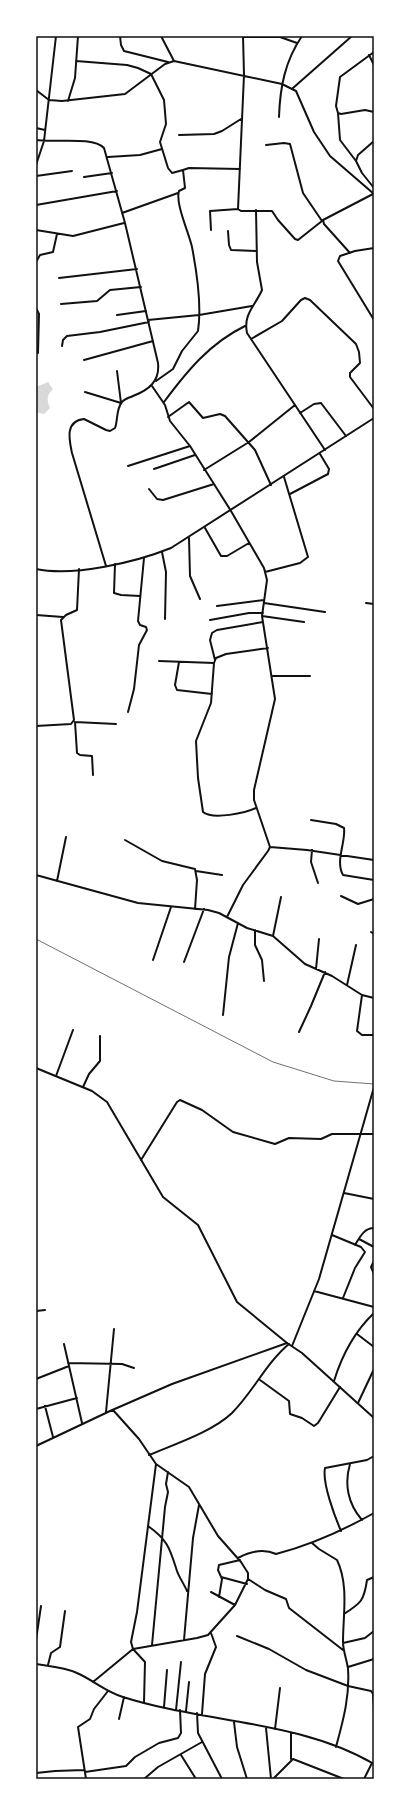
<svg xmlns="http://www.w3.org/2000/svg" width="410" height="1815" viewBox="0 0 410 1815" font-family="Commissioner,sans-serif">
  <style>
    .water { fill: #d9d9d9 }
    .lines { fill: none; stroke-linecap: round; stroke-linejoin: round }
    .minor { stroke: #111; stroke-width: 2 }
    .tertiary { stroke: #111; stroke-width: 2 }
    .rail { stroke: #707070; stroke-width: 1 }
    .neatline { fill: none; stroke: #111; stroke-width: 1.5 }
  </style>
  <rect width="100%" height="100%" fill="#fff"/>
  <!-- water -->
  <path class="water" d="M48 382 53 389C47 395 46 399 50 408L44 414 36 412V387Z"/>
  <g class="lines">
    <!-- minor -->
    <path class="minor" d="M120 36 121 45 124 51 168 62
      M161 36 174 61
      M243 36 244 75 238 209 241 211H272L278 220 295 239 298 240 322 221
      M243 37H280L297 43
      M374 52 340 77 336 106 338 113 341 114 365 110 374 112
      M369 55 374 65
      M76 61 127 65 138 68 151 74 164 100 166 124 160 142 168 168 172 173 183 170
      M293 88 352 36
      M36 90 49 100 62 101 125 94 165 64 174 61 282 84 296 91 314 132 330 156 374 194
      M68 101 75 78 78 36
      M338 113 340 140 356 161
      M279 117C280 87 285 61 302 36
      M36 128 45 130
      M179 135 214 134 222 131 241 119
      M36 140C53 143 93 136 104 148L125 223 158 363C160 381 149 390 133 396 129 398 125 398 122 402 116 409 118 420 115 428L110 431 106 430 84 419C65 421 69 439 72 453L106 566
      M374 141 358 155 356 161 362 173 374 188
      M266 145 284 143 290 144 303 193 322 221
      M108 157 140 155 162 149
      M36 165 44 141 56 36
      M36 176 72 171
      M84 177 112 173
      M36 205 117 191
      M256 210 257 262 262 290C255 306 243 314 247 333L325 450
      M122 213 178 193
      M36 230 73 236 124 223
      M211 230 210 211 238 209
      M228 231 229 245 231 250 257 251
      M374 248 355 251 340 256 338 261 374 320
      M350 253 324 224 323 220 373 194
      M36 262 40 255 53 252 57 234
      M59 278 137 269
      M61 304 97 301 110 290 141 287
      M36 308 39 314 38 353
      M117 315 146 311
      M148 320 199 315 252 306
      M251 339 282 321 301 300 305 298 310 300 356 344 359 352 360 363 350 373V377L374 409
      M62 346 63 340 67 336 100 332 149 322
      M84 360 153 341
      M156 381 173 369 182 351 198 331C202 305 197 273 192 247 189 233 175 203 179 191L185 188 183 170 189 168 240 169
      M152 386 165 405 170 421 190 446 231 511 264 568 267 580 262 616 275 699 254 790V800L270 847 268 851 243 885 227 917
      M85 392 121 403 117 371
      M164 402C187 371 210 343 245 326
      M300 413 314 404 321 403 346 436
      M168 417 189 402 203 418 220 414 225 416 255 450 271 485
      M128 466 190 446
      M154 469 195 455
      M204 470 249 442 295 405
      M149 489 157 499 163 500 214 484
      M290 494 328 474 329 469 320 454
      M205 528 221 556H227L249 543
      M189 538 190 576 200 599
      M162 552 166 572 165 619
      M115 564 114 593 121 595 140 596
      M265 572 300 563 308 557 284 477
      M264 603 325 612
      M366 603 374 604
      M217 606 264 600
      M36 615 63 617
      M262 616 304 622
      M210 620 249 613H263
      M215 660 210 640 212 633 217 630 263 622
      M159 661 214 663
      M179 662 175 685 177 690 212 694
      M273 676H310
      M128 712 134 689 139 645 147 630 146 627 140 625 138 621 144 558
      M75 722 77 753 80 755 92 756 93 775
      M75 722 116 724
      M36 726 71 724 74 720 61 620 66 615 77 610 79 569
      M256 808C246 813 213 820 203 812L198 778 196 741 211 703 214 663 216 658 226 654 268 648
      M311 820 336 824 344 828C346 842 335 861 343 875L374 880
      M125 840 162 861 195 869 197 880 195 909
      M270 847 307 850 374 860
      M312 850 311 862 318 883
      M196 871 222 875
      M36 875 138 903 208 910 219 913 247 928 273 936 305 964 332 976 362 995 374 998
      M57 881 66 837
      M341 896 358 904 374 899
      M255 930V945L262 960 264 981
      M371 932 374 934
      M273 936 281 897
      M153 960 171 907
      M184 962 204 909
      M316 969 319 939
      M347 985 356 945
      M362 995 357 1031 362 1035H374
      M223 1015 229 957 238 923
      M299 1032 311 1006 325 972
      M56 1076 73 1030
      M83 1087 89 1074 100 1061V1036
      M141 1160 177 1102 180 1100 202 1110 233 1132 275 1144 289 1138 321 1139 332 1134H374
      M344 1193 374 1199
      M332 1235 361 1247 365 1252 355 1268 343 1298
      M359 1239 374 1247
      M355 1245C360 1237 364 1228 374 1228
      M374 1261 371 1267 374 1274
      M314 1291 374 1307
      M36 1311 45 1310
      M357 1334 374 1347
      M64 1344 82 1423
      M292 1346 319 1279 374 1087
      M68 1363 122 1364 134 1368
      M36 1379 69 1366
      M260 1380 289 1401 290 1414 302 1418 314 1426 318 1423 340 1387
      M334 1381C342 1355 354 1332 374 1313
      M358 1403 374 1369
      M45 1406 53 1437
      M36 1409 77 1398
      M106 1412 114 1329
      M36 1446 110 1411 172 1384 287 1343
      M149 1455C175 1444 212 1432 232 1413 253 1392 267 1362 289 1344
      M350 1464C344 1484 348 1504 362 1520
      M148 1526C168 1540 170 1549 177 1571 179 1577 184 1584 187 1591
      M341 1531C335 1517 322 1483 325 1468L367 1460 374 1456
      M312 1543 319 1549 337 1560C349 1585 343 1615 343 1642 343 1651 347 1660 348 1669 350 1696 343 1721 336 1747
      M238 1558C251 1551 263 1548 276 1554 311 1545 342 1531 374 1513
      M221 1577 247 1584
      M248 1579 265 1590 286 1599 289 1608 343 1650
      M211 1592 235 1605
      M219 1597 222 1579 218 1570 219 1565 240 1560
      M344 1614C361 1603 364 1601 367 1580L374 1577
      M237 1636 269 1649 306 1670 348 1686 371 1691 373 1694 374 1708
      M36 1640 41 1606
      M184 1640 193 1538 199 1505
      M343 1643 365 1638 374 1631
      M152 1645 165 1507 168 1492 166 1484 168 1472
      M36 1664C49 1666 65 1667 77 1673 93 1680 106 1692 123 1697 204 1723 299 1720 374 1764
      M48 1665 51 1653 60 1647 65 1611
      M348 1667 374 1659
      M93 1682 133 1649 197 1638 208 1635 235 1605 248 1579V1573L241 1562 218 1536 189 1487 156 1464 139 1439 113 1410
      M144 1702 145 1662 133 1649 131 1642 137 1612 156 1464
      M164 1707 167 1670
      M176 1710 181 1662
      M186 1711 189 1682
      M197 1713 198 1733 222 1779
      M202 1714 205 1674 216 1647 211 1633
      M119 1719 124 1697
      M234 1722 237 1747 247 1779
      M266 1728 271 1779
      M275 1729 280 1688
      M181 1755 196 1779
      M291 1759V1733
      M85 1772 126 1766 135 1757 159 1743 178 1738 181 1733 180 1710
      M36 1773 55 1771 84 1770
      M86 1779 78 1727 90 1719 94 1709 108 1691
      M144 1779 158 1767 202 1742
      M273 1779 293 1759 344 1779
      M364 1779 372 1763"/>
    <!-- tertiary -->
    <path class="tertiary" d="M36 569C74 577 136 562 171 548L374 418
      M36 1068 92 1091 107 1102 163 1197 198 1225 237 1302 287 1343 302 1353 374 1418"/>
    <!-- rail -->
    <path class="rail" d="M36 939 273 1062 334 1081 374 1084"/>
  </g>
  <!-- border -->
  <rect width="410" height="1815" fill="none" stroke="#ffffff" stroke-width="74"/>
  <rect x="37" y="37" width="336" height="1741" class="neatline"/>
</svg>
